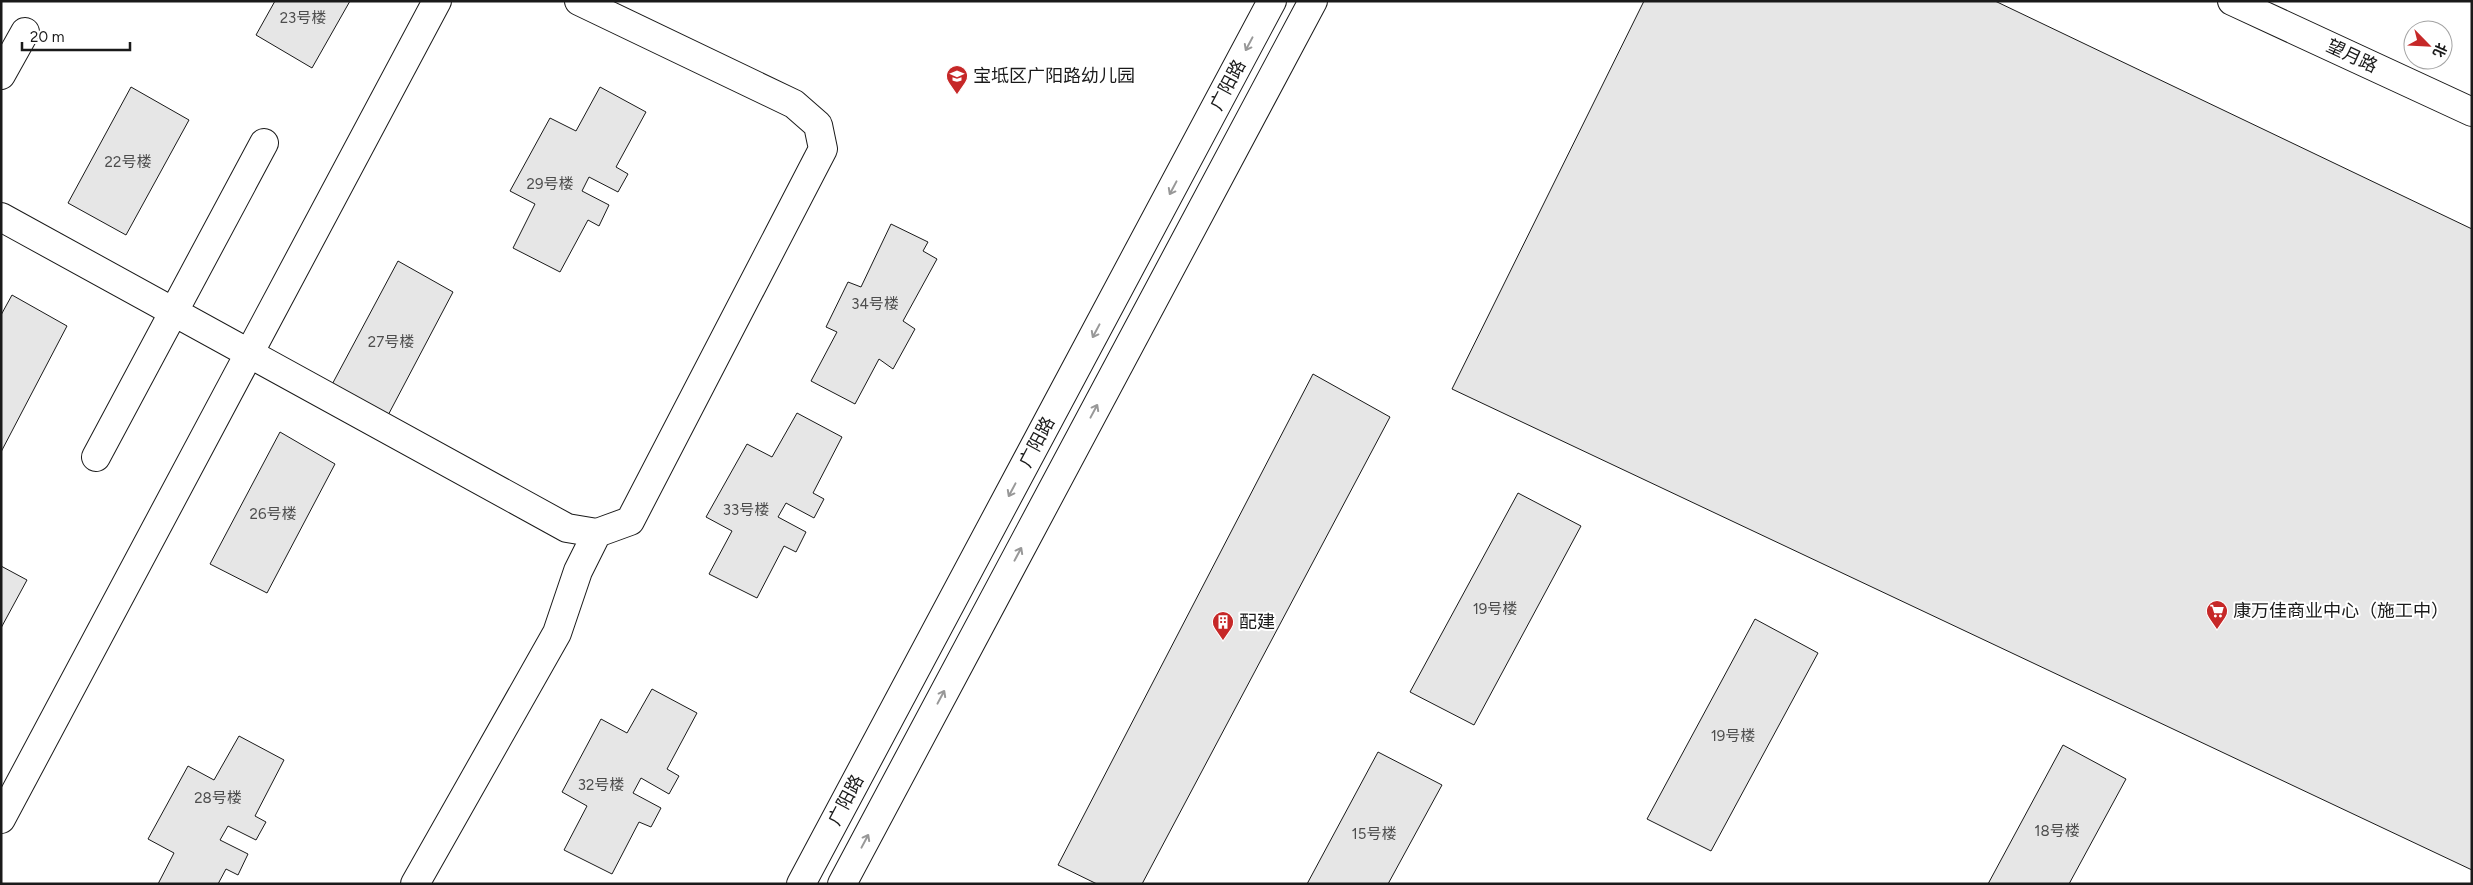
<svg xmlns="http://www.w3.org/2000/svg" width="2473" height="885" viewBox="0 0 2473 885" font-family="Figtree,'Noto Sans SC',sans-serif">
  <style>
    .building { fill: #e6e6e6; stroke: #1a1a1a }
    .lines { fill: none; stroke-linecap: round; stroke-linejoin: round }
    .minor-casing { stroke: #1a1a1a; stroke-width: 30 }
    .tertiary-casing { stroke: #1a1a1a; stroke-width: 30 }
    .minor { stroke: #fff; stroke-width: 28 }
    .tertiary { stroke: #fff; stroke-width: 28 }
    .oneway { stroke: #989898 }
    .labels { text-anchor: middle; stroke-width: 4; stroke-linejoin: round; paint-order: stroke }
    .number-label { font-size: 15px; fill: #4d4d4d }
    .street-label { font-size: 18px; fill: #1a1a1a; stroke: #fff }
    .poi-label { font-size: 18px; fill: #1a1a1a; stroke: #fff; text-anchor: start }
  </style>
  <rect width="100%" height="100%" fill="#fff"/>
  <!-- building -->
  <path class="building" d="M275 1H350L312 68 256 35Z
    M1644 1H1995L2472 229V870L1452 389Z
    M131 87 189 120 126 235 68 203Z
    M600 87 646 112 616 167 628 174 618 192 589 177 582 191 609 205 599 226 588 220 560 272 513 248 535 204 510 191 550 118 576 131Z
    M891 224 928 242 923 251 937 259 903 321 915 329 893 369 879 359 855 404 811 381 837 332 826 327 848 282 861 287Z
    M398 261 453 292 385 421 328 392Z
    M12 295 67 326 1 452V315Z
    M1313 374 1390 417 1142 884H1097L1058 865Z
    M797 413 842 437 813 493 824 499 814 518 786 503 778 517 806 532 796 552 784 546 757 598 709 574 732 531 706 517 747 444 772 457Z
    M280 432 335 464 267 593 210 564Z
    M1518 493 1581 526 1474 725 1410 692Z
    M1 566 27 580 1 628Z
    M1755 619 1818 653 1711 851 1647 819Z
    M652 689 697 713 667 769 679 776 669 794 641 778 633 793 661 808 651 827 639 822 612 874 564 850 587 806 562 792 601 719 627 733Z
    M239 736 284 760 255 816 266 822 256 840 228 826 220 840 248 854 238 875 226 869 218 884H158L174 853 148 839 188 766 214 780Z
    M2063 745 2126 779 2069 884H1988Z
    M1378 752 1442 785 1388 884H1307Z"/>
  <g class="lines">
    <!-- minor casing -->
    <g class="minor-casing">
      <path id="minor" d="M1 75 25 32
        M1 217 567 528 597 533
        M96 457 264 143
        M1 819 437 1
        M415 884 557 633 578 571 597 533 630 521 823 149 818 125 794 104 579 1"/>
    </g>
    <!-- tertiary casing -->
    <g class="tertiary-casing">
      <path id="tertiary" d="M2232 1 2472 112
        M801 884 1272 1
        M842 884 1313 1"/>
    </g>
    <!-- minor -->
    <use href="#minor" class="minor"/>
    <!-- tertiary -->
    <use href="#tertiary" class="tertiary"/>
  </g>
  <!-- one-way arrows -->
  <defs><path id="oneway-shaft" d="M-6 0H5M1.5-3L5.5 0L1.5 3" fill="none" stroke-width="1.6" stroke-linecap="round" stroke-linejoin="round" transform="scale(1.25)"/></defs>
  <g class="oneway">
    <use href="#oneway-shaft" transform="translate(1249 44) rotate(118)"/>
    <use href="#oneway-shaft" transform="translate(1173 188) rotate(118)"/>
    <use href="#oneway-shaft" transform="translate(1096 331) rotate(118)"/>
    <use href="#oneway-shaft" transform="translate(1094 411) rotate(-62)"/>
    <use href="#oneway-shaft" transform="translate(1012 490) rotate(118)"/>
    <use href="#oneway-shaft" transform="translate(1018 554) rotate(-62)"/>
    <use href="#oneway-shaft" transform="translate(941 697) rotate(-62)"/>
    <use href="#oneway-shaft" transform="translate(865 841) rotate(-62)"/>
  </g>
  <!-- icons -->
  <defs>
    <g id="school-pin" transform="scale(1.125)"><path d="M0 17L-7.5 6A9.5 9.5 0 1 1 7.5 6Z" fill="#c62828" stroke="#fff"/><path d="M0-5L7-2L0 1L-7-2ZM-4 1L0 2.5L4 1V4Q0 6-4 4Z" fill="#fff"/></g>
    <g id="supermarket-pin" transform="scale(1.125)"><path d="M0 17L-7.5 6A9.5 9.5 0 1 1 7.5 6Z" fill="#c62828" stroke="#fff"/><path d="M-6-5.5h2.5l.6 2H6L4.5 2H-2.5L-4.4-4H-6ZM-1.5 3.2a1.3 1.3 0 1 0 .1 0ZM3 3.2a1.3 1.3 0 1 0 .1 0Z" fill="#fff"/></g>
    <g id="building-pin" transform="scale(1.125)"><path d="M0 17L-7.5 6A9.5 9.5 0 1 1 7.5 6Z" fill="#c62828" stroke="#fff"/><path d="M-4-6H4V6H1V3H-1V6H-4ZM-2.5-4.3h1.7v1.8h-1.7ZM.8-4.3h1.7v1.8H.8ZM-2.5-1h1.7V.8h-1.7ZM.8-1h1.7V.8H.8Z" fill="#fff"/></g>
  </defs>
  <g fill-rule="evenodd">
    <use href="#school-pin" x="957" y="76"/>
    <use href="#supermarket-pin" x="2217" y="611"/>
    <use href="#building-pin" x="1223" y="622"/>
  </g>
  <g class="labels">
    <!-- number labels -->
    <g class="number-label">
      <text x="303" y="23">23号楼</text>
      <text x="128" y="167">22号楼</text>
      <text x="550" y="189">29号楼</text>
      <text x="875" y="309">34号楼</text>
      <text x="391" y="347">27号楼</text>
      <text x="746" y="515">33号楼</text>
      <text x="273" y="519">26号楼</text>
      <text x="1495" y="614">19号楼</text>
      <text x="1733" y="741">19号楼</text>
      <text x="601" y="790">32号楼</text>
      <text x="218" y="803">28号楼</text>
      <text x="2057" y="836">18号楼</text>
      <text x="1374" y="839">15号楼</text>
    </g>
    <!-- street labels -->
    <g class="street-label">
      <text transform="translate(2352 56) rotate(25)" y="6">望月路</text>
      <text transform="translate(1228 85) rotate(-62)" y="6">广阳路</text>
      <text transform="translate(1037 442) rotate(-62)" y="6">广阳路</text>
      <text transform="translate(846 800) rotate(-62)" y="6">广阳路</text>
    </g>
    <!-- poi labels -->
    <g class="poi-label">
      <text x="973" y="82">宝坻区广阳路幼儿园</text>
      <text x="2233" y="617">康万佳商业中心（施工中）</text>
      <text x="1239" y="628">配建</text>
    </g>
  </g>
  <!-- border -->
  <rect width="2473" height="885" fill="none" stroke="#1a1a1a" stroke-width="5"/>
  <!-- north arrow -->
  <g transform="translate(2428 45) rotate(114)"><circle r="24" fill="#ffffff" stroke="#a3a3a3"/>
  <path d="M0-4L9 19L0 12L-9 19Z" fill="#c62828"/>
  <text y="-8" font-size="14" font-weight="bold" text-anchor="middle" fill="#1a1a1a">北</text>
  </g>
  <!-- scale -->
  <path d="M22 42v8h108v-8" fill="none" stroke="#1a1a1a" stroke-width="2.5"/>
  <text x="30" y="42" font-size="15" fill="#1a1a1a" stroke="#ffffff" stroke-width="4" paint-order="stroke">20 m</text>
</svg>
